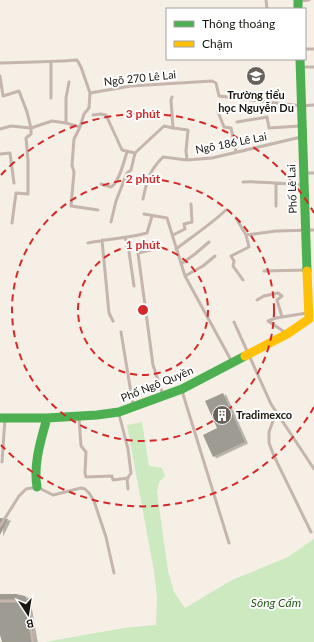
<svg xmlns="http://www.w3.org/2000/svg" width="314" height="642" viewBox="0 0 314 642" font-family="Lato,sans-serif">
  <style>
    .water { fill: #cce9c0 }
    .building { fill: #9e9b93; filter: url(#shadow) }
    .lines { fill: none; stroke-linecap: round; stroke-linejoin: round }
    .lane { stroke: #c5b5ad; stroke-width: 3 }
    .fast { stroke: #4caf50; stroke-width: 9 }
    .slow { stroke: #ffc107; stroke-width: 9 }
    .ring { fill: none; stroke: #d62828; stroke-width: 2; stroke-dasharray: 7 5 }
    .labels { text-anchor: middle; stroke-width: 4; stroke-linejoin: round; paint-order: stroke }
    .street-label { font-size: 11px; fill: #191610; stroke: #fff }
    .poi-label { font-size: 11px; font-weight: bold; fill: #191610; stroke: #fff }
    .water-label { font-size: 12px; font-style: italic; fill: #235c15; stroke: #fff }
    .centre { fill: #d62828; stroke: #fff; stroke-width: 2 }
    .ring-label { font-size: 12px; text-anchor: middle; font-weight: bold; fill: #d62828; stroke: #fff; stroke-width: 4; stroke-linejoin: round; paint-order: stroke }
  </style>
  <defs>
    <filter id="shadow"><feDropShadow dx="3" dy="1.5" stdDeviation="0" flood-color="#0004"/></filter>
  </defs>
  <rect width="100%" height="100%" fill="#f5efe5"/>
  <!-- water -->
  <path class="water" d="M142 422 149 466 162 468 165 476 159 482 157 492 168 571 174 592 185 608 232 580 288 557 314 539V642H45L124 628 156 625 157 598 154 571 127 425Z"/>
  <!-- building -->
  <path class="building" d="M223 393 245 442 213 457 203 435 217 428 205 401Z
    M0 518 8 519 0 535Z
    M0 594H16L25 596 28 602 35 642H2L0 635Z"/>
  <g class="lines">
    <!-- lane -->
    <path class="lane" d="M266 0 267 9
      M300 1 309 0
      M305 49H314
      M51 62V98
      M0 63C26 62 51 62 77 60L81 67 90 93
      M302 67H314
      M0 76 3 96 19 91 27 112 31 128V134L26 138 28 160V194L16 193 12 223
      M69 82 66 98V123L80 127
      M172 97 171 100 173 128 188 130 186 151 187 160
      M218 112 224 127 231 128 236 152
      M93 115 101 114 106 115 122 150 135 153
      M237 122 267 117 269 128 300 126
      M0 129 11 126 31 128 52 121 66 123
      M0 154 10 153 14 183
      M306 173H314
      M243 182C263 181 283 184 303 185
      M276 183V206
      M101 184 111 187C119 183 124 161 127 152
      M143 199C147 180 149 171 163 157L187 160 212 158 301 137
      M98 210 71 206 74 172 72 165 74 139 80 127 84 114 89 108 90 93 131 86 212 81 216 83 219 96 302 106 314 105
      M144 214 167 218 185 276 232 362
      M236 218 246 235
      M111 222 116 201 127 173 131 170 135 153 164 126 173 128
      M173 235 185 229 184 224 192 222 191 204
      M125 238 128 245 134 286
      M102 240 109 313 113 321
      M88 243C108 239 128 238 147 233L152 216
      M155 249 138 253 153 365 163 395
      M176 249C193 236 210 225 226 210
      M181 264 195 254 209 242
      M264 271 307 270
      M185 276 203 266 215 256
      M243 280 233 266 234 261 231 256 249 247 246 235 276 231 314 230
      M257 300 264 296 278 293 282 296 277 300 282 317
      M268 321 276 318 307 313
      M268 321 286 333
      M234 322 271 404 314 469
      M121 332 133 405
      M182 391 229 543
      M119 414 128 449 131 473 127 479 128 489
      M278 415 273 421 269 432V443L274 456 311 532
      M79 418 81 446 86 452 85 473 86 477 112 476 113 480 128 478
      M2 462 5 419
      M0 526 19 496 26 489 37 487 53 495 81 488 85 489 89 493 94 501 106 537 114 573
      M0 601H17L24 604 28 614 33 642"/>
    <!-- fast -->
    <path class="fast" d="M298 0V9
      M300 59 307 271
      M0 418H47L97 415 119 412 182 389 245 356
      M37 487C33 464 41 440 47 418"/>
    <!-- slow -->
    <path class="slow" d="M245 356 287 334 309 319 307 271"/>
  </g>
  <!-- distance rings -->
  <g class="ring">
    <circle cx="143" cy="310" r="65"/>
    <circle cx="143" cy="310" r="131"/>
    <path d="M314 407A196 196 0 0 1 1 445M1 175A196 196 0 0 1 314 213"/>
  </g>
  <!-- icons -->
  <defs>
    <g id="school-disc" transform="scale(1)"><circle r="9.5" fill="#66625b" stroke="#fff"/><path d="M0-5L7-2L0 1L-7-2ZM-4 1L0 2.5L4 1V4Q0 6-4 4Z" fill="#fff"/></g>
    <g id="building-disc" transform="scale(1)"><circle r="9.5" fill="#66625b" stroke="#fff"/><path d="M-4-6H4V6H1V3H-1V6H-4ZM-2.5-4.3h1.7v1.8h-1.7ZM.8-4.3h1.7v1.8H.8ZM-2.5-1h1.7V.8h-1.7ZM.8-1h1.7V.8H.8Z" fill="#fff"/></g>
  </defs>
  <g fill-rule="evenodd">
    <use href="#school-disc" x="256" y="76"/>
    <use href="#building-disc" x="222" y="415"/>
  </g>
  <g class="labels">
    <!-- street labels -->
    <g class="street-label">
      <text transform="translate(140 78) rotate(-6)" y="4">Ngõ 270 Lê Lai</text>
      <text transform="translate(231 143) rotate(-11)" y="4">Ngõ 186 Lê Lai</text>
      <text transform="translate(292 189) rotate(-92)" y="4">Phố Lê Lai</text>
      <text transform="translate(157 384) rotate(-22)" y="4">Phố Ngô Quyền</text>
    </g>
    <!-- poi labels -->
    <g class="poi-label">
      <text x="256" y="99">Trường tiểu<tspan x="256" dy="13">học Nguyễn Du</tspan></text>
      <text x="236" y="419" text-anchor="start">Tradimexco</text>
    </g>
    <!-- water labels -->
    <g class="water-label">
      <text x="276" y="607">Sông Cấm</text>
    </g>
  </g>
  <circle cx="143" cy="310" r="6" class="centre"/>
  <g class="ring-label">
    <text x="143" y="118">3 phút</text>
    <text x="143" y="183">2 phút</text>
    <text x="143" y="249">1 phút</text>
  </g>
  <!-- legend -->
  <rect x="166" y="8" width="140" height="52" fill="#ffffff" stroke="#a3a29f"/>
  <rect x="174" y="21" width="20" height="6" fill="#4caf50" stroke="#a3a29f"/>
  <text x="202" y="28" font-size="12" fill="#191610">Thông thoáng</text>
  <rect x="174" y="41" width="20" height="6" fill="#ffc107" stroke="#a3a29f"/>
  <text x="202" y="48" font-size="12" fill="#191610">Chậm</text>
  <!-- north arrow -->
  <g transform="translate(28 614) rotate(168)" stroke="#ffffff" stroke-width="3" paint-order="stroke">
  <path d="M0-3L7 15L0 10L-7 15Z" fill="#191610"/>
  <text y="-6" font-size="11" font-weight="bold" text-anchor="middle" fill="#191610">B</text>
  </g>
</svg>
